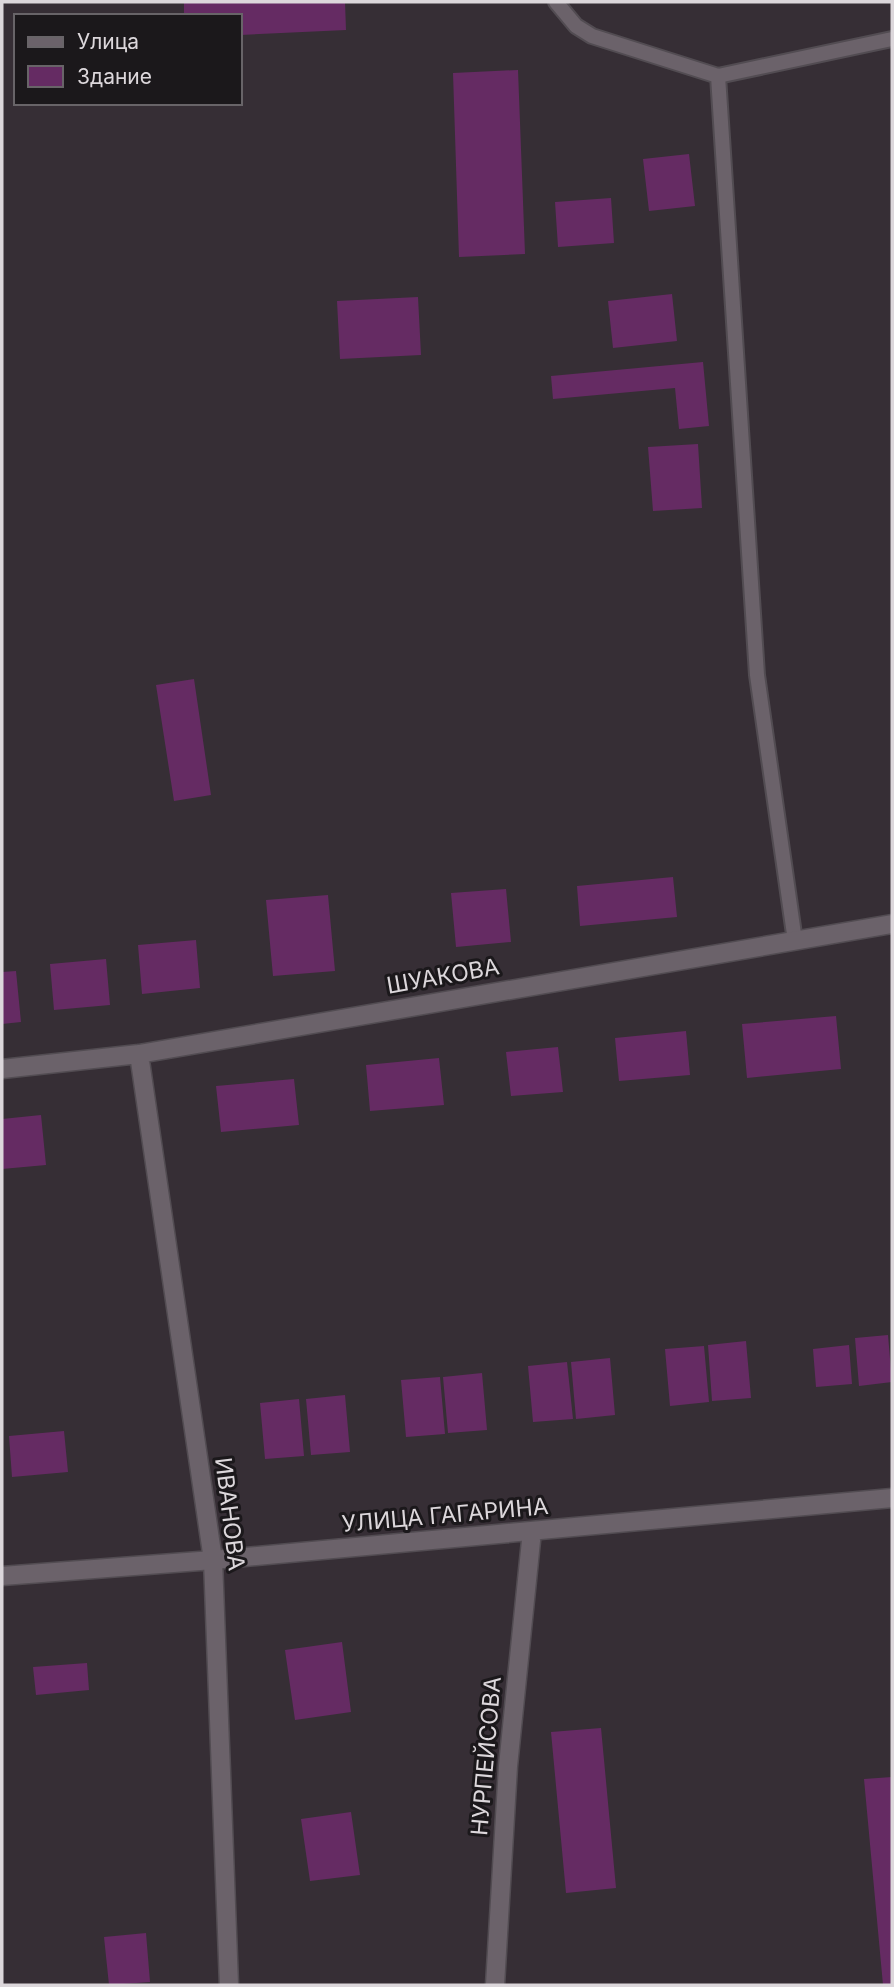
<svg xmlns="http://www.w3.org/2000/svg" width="894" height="1987" viewBox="0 0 894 1987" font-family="Inter,sans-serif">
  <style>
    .building { fill: #652b63 }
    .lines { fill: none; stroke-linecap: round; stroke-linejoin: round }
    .service-casing { stroke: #524c52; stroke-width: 18 }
    .minor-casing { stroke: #524c52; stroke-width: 21 }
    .service { stroke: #6b626a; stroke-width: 14 }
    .minor { stroke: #6b626a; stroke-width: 18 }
    .labels { text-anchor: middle; stroke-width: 6; stroke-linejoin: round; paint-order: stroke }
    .street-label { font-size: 23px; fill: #dcd7db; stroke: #1b181b }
  </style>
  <rect width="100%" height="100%" fill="#362e35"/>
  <!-- building -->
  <path class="building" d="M184 2H345L346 30 240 35V16H184Z
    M518 70 525 254 459 257 453 73Z
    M689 154 695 206 649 211 643 159Z
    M611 198 614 243 558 247 555 202Z
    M672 294 677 341 613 348 608 301Z
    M418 297 421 355 340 359 337 301Z
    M703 362 709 426 679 429 675 388 553 399 551 376Z
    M698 444 702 508 653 511 648 447Z
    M194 679 211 795 174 801 156 685Z
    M673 877 677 917 580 926 577 886Z
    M506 889 511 942 456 947 451 893Z
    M328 895 335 971 273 976 266 900Z
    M196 940 200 988 142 994 138 945Z
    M106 959 110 1005 54 1010 50 964Z
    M16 971 21 1022 2 1024V972Z
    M836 1016 841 1069 747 1078 742 1024Z
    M686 1031 690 1075 619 1081 615 1038Z
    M558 1047 563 1092 511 1096 506 1052Z
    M439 1058 444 1105 370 1111 366 1065Z
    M294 1079 299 1125 221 1132 216 1086Z
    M41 1115 46 1165 2 1169V1119Z
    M888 1335 892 1382 859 1386 855 1338Z
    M746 1341 751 1398 712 1401 708 1345Z
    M849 1345 852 1384 816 1387 813 1349Z
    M704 1346 709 1402 670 1406 665 1349Z
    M610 1358 615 1415 576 1419 571 1362Z
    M567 1362 573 1419 533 1422 528 1366Z
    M482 1373 487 1430 448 1433 443 1377Z
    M440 1377 445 1434 406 1437 401 1380Z
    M345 1395 350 1452 311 1455 306 1399Z
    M299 1399 304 1456 265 1459 260 1403Z
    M64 1431 68 1472 12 1477 9 1436Z
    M342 1642 351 1712 295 1720 285 1650Z
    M87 1663 89 1690 36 1695 33 1667Z
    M601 1728 616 1888 566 1893 551 1732Z
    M892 1777V1985H883L864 1779Z
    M351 1812 360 1875 310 1881 301 1819Z
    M146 1933 150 1982 109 1985 104 1937Z"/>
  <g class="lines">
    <!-- service casing -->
    <g class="service-casing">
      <path id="service" d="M556 2 576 26 592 36 718 76 892 39
        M718 76 757 675 795 941"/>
    </g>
    <!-- minor casing -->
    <g class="minor-casing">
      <path id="minor" d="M139 1054 213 1560 229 1985
        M2 1069 139 1054 892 924
        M2 1576 213 1560 892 1498
        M495 1985 508 1766 532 1531"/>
    </g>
    <!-- service -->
    <use href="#service" class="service"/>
    <!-- minor -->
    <use href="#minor" class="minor"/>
  </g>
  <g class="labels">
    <!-- street labels -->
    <g class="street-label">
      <text transform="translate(443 976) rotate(-10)" y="8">ШУАКОВА</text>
      <text transform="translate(230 1514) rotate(83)" y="8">ИВАНОВА</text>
      <text transform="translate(445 1515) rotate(-5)" y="8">УЛИЦА ГАГАРИНА</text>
      <text transform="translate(486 1756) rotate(-85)" y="8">НУРПЕЙСОВА</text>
    </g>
  </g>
  <!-- border -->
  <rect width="894" height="1987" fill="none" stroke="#dcd7db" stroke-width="7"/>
  <!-- legend -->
  <rect x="14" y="14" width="228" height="91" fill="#1b181b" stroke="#686468" stroke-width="2"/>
  <rect x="28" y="37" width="35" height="10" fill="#6b626a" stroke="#686468" stroke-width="2"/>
  <text x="77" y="49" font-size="21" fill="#dcd7db">Улица</text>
  <rect x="28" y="66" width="35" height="21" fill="#652b63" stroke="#686468" stroke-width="2"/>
  <text x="77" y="84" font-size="21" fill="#dcd7db">Здание</text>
</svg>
